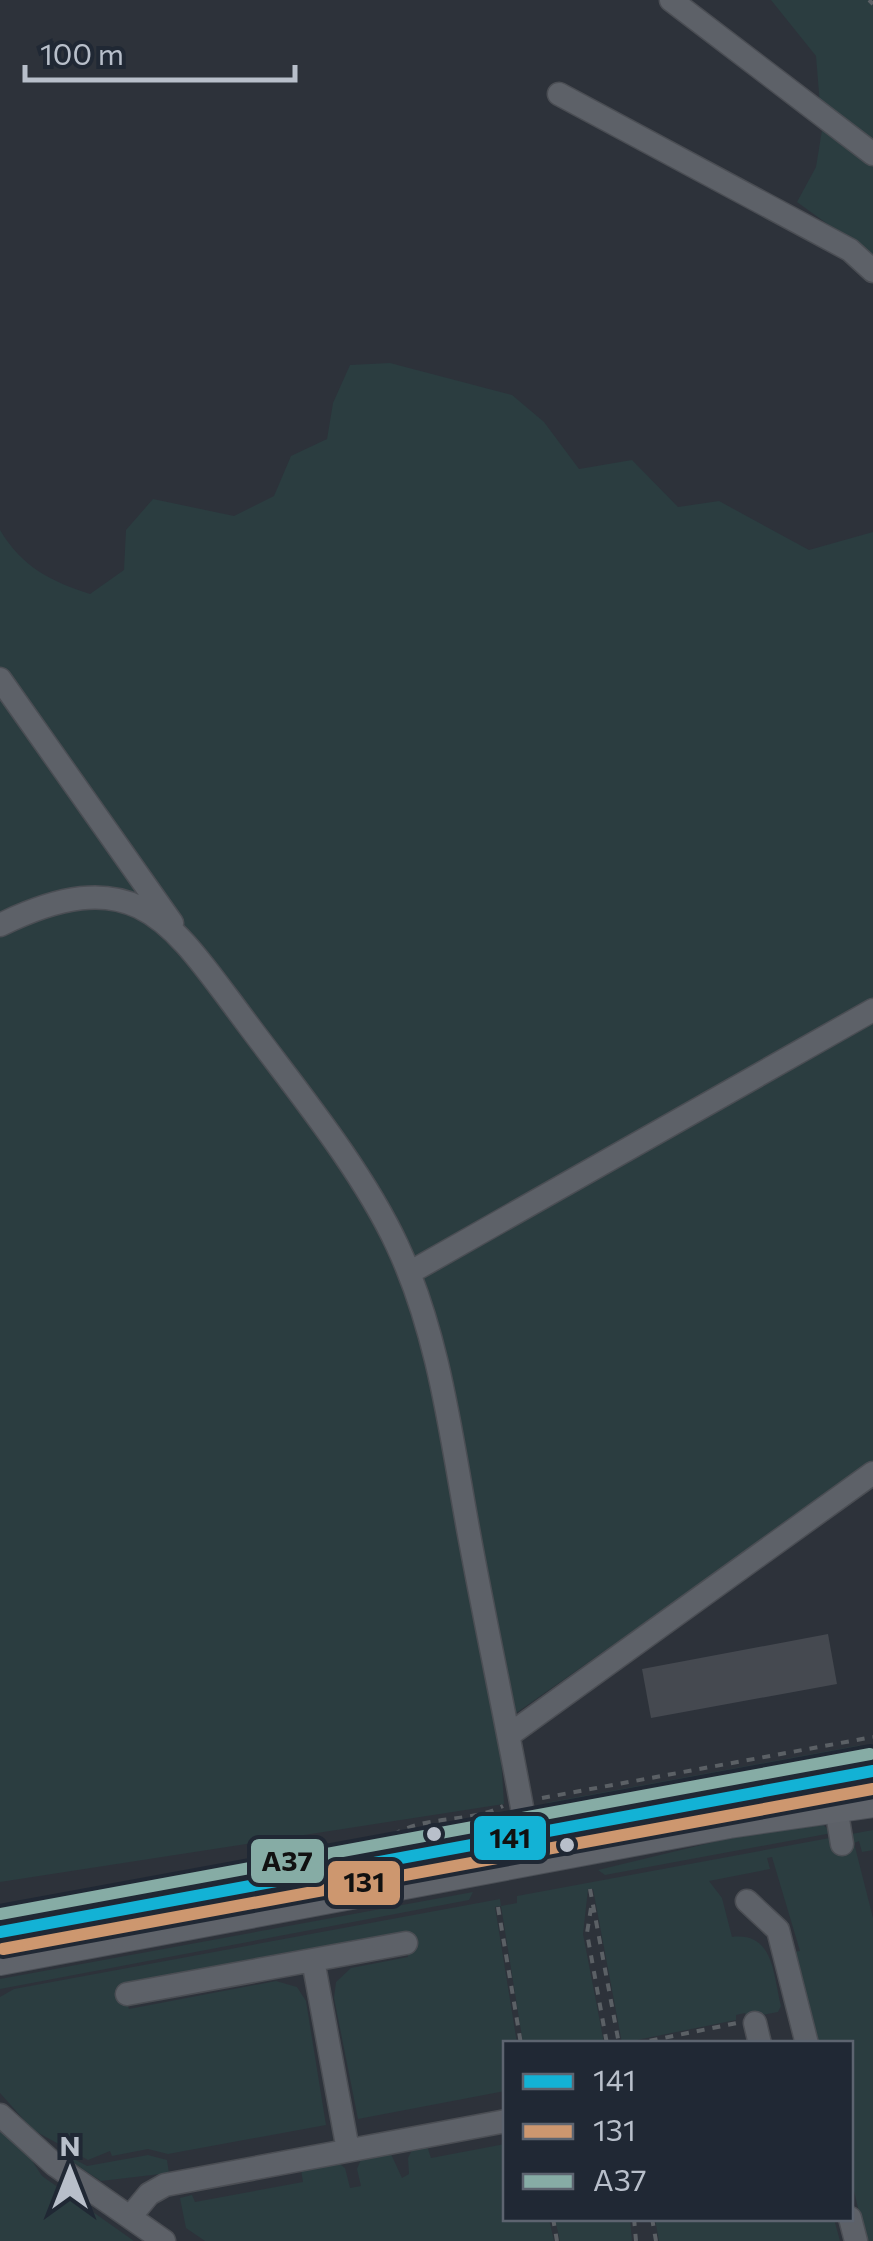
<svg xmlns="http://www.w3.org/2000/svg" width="873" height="2241" viewBox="0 0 873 2241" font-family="Commissioner,sans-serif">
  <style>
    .green { fill: #2b3d40 }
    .building { fill: #454950 }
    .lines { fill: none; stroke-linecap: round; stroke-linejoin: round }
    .minor-casing { stroke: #4b4e54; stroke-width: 25 }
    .major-casing { stroke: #4b4f56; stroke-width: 32 }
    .path { stroke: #5b6065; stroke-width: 4; stroke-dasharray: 8 8; stroke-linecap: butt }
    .minor { stroke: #5d6168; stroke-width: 22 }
    .major { stroke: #5f636a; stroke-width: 30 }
    .bus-1-casing { stroke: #202834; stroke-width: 20 }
    .bus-2-casing { stroke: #202834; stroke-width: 20 }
    .bus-3-casing { stroke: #202834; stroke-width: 20 }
    .bus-1 { stroke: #13b2d5; stroke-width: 12 }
    .bus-2 { stroke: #cd976f; stroke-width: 12 }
    .bus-3 { stroke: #86aca5; stroke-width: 12 }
    .bus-dot { fill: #b8bfca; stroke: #202834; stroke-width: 4 }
    .line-badge { stroke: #202834; stroke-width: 4 }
    .pale-badge-label { font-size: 28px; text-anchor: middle; font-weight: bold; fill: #111 }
  </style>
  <rect width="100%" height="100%" fill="#2d323a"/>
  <!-- green -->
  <path class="green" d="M771 0H873V257L797 202 816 167 822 130 816 56Z
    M390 363 512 395 544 422 579 469 632 460 678 507 719 501 809 550 873 532V1462L499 1725 504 1804 0 1882V530C22 567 50 581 90 594L124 570 126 530 153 499 234 516 274 496 291 456 327 439 333 403 350 365Z
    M861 1745 845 1755 568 1806 545 1803Z
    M821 1823 832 1833 605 1875 598 1870 751 1833Z
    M873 1830V1850L862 1852 859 1841 854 1843 873 1918V2241H866L851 2179 850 2044 817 2043 794 1952 800 1951 772 1857 767 1858 770 1869 709 1881 722 1898 732 1937C774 1932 773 1974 781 2006L778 2012 747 2018 745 2013 736 2015V2020L622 2043 593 1889H588L583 1934 604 2043H523L501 1906 495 1907 517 2043 506 2044 505 2091 358 2119 334 1998 336 1982 351 1968 408 1957V1951L127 2003 129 2009 276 1981 297 1987 306 2001 326 2125 168 2154 148 2149 112 2156 110 2151 88 2160 33 2130 0 2093V1997L14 1989 500 1899 501 1906 517 1903V1896Z
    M365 1846 371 1849 0 1920V1913Z
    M473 1892 469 1900 0 1989V1979Z
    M0 2128 29 2156 42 2176 134 2241H0Z
    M40 2141 87 2166 148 2155 167 2160 169 2173 101 2181Z
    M505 2144 506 2218 549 2219 554 2241H205L186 2228 180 2198 192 2195 195 2202 303 2182 301 2170 337 2162 345 2168 350 2188 361 2186 357 2169 362 2157 391 2154 402 2178 409 2174 408 2158 413 2148 427 2146 431 2158Z
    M555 2219H630L632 2241H560Z
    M655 2219H834L840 2241H659Z"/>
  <!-- building -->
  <path class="building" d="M828 1634 837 1684 651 1718 642 1669Z"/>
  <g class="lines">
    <!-- minor casing -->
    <g class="minor-casing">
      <path id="minor" d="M671 0 873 154
        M559 94 850 250 873 271
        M0 679 172 923
        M0 925C139 857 172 924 249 1026 299 1093 362 1170 397 1245 441 1339 452 1445 471 1545 489 1642 510 1738 527 1835
        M409 1273 873 1010
        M509 1735 873 1473
        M836 1807 842 1844
        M747 1901 778 1930 807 2044
        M313 1960 348 2150
        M127 1994 406 1943
        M755 2023 760 2044
        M0 2115 55 2165 164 2241
        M130 2217 149 2194 165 2185 506 2121
        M850 2218 856 2241"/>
    </g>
    <!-- major casing -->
    <g class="major-casing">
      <path id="major" d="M0 1932 873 1771
        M0 1960 729 1823 873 1802"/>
    </g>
    <!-- path -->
    <path class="path" d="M869 0 873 4
      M542 1798 873 1737
      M393 1835C428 1814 468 1824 503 1806
      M590 1889 619 2044
      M498 1907 521 2044
      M591 1908 587 1933 607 2044
      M634 2044 737 2023
      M553 2218 557 2241
      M634 2218 636 2241
      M652 2218 656 2241"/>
    <!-- minor -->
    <use href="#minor" class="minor"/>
    <!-- major -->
    <use href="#major" class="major"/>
    <!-- bus-1 casing -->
    <g class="bus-1-casing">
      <path id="bus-1" d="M0 1932 873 1771"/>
    </g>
    <!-- bus-2 casing -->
    <g class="bus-2-casing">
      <path id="bus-2" d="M3 1949 873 1789"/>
    </g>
    <!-- bus-3 casing -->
    <g class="bus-3-casing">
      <path id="bus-3" d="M0 1914 870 1754"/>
    </g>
    <!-- bus-1 -->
    <use href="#bus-1" class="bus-1"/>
    <!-- bus-2 -->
    <use href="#bus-2" class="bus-2"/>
    <!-- bus-3 -->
    <use href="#bus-3" class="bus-3"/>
  </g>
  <!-- markers -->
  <g class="bus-dot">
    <circle cx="434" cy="1834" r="9"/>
    <circle cx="567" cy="1845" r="9"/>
  </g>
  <g class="line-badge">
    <rect x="472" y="1814" width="76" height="48" rx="10" fill="#13b2d5"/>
    <rect x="249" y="1837" width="77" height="48" rx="10" fill="#86aca5"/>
    <rect x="326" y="1859" width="76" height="48" rx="10" fill="#cd976f"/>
  </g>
  <g class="pale-badge-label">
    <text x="510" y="1848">141</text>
    <text x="287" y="1871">A37</text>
    <text x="364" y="1892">131</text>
  </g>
  <!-- legend -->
  <rect x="503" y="2041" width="350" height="180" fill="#202834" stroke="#5d6470" stroke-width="2.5"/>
  <rect x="523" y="2074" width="50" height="15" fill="#13b2d5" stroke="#5d6470" stroke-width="2.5"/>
  <text x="593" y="2091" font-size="30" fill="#b8bfca">141</text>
  <rect x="523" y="2124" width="50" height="15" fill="#cd976f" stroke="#5d6470" stroke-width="2.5"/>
  <text x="593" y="2141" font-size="30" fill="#b8bfca">131</text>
  <rect x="523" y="2174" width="50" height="15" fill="#86aca5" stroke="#5d6470" stroke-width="2.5"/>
  <text x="593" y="2191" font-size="30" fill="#b8bfca">A37</text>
  <!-- north arrow -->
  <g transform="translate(70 2171)" stroke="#202834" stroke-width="8" paint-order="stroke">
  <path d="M0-8L18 38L0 25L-18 38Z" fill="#b8bfca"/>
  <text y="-15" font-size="28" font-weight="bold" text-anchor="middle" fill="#b8bfca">N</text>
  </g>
  <!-- scale -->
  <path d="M25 65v15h270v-15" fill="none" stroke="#b8bfca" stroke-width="5"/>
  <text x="40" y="65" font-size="30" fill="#b8bfca" stroke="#202834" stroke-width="8" paint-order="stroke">100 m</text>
</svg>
